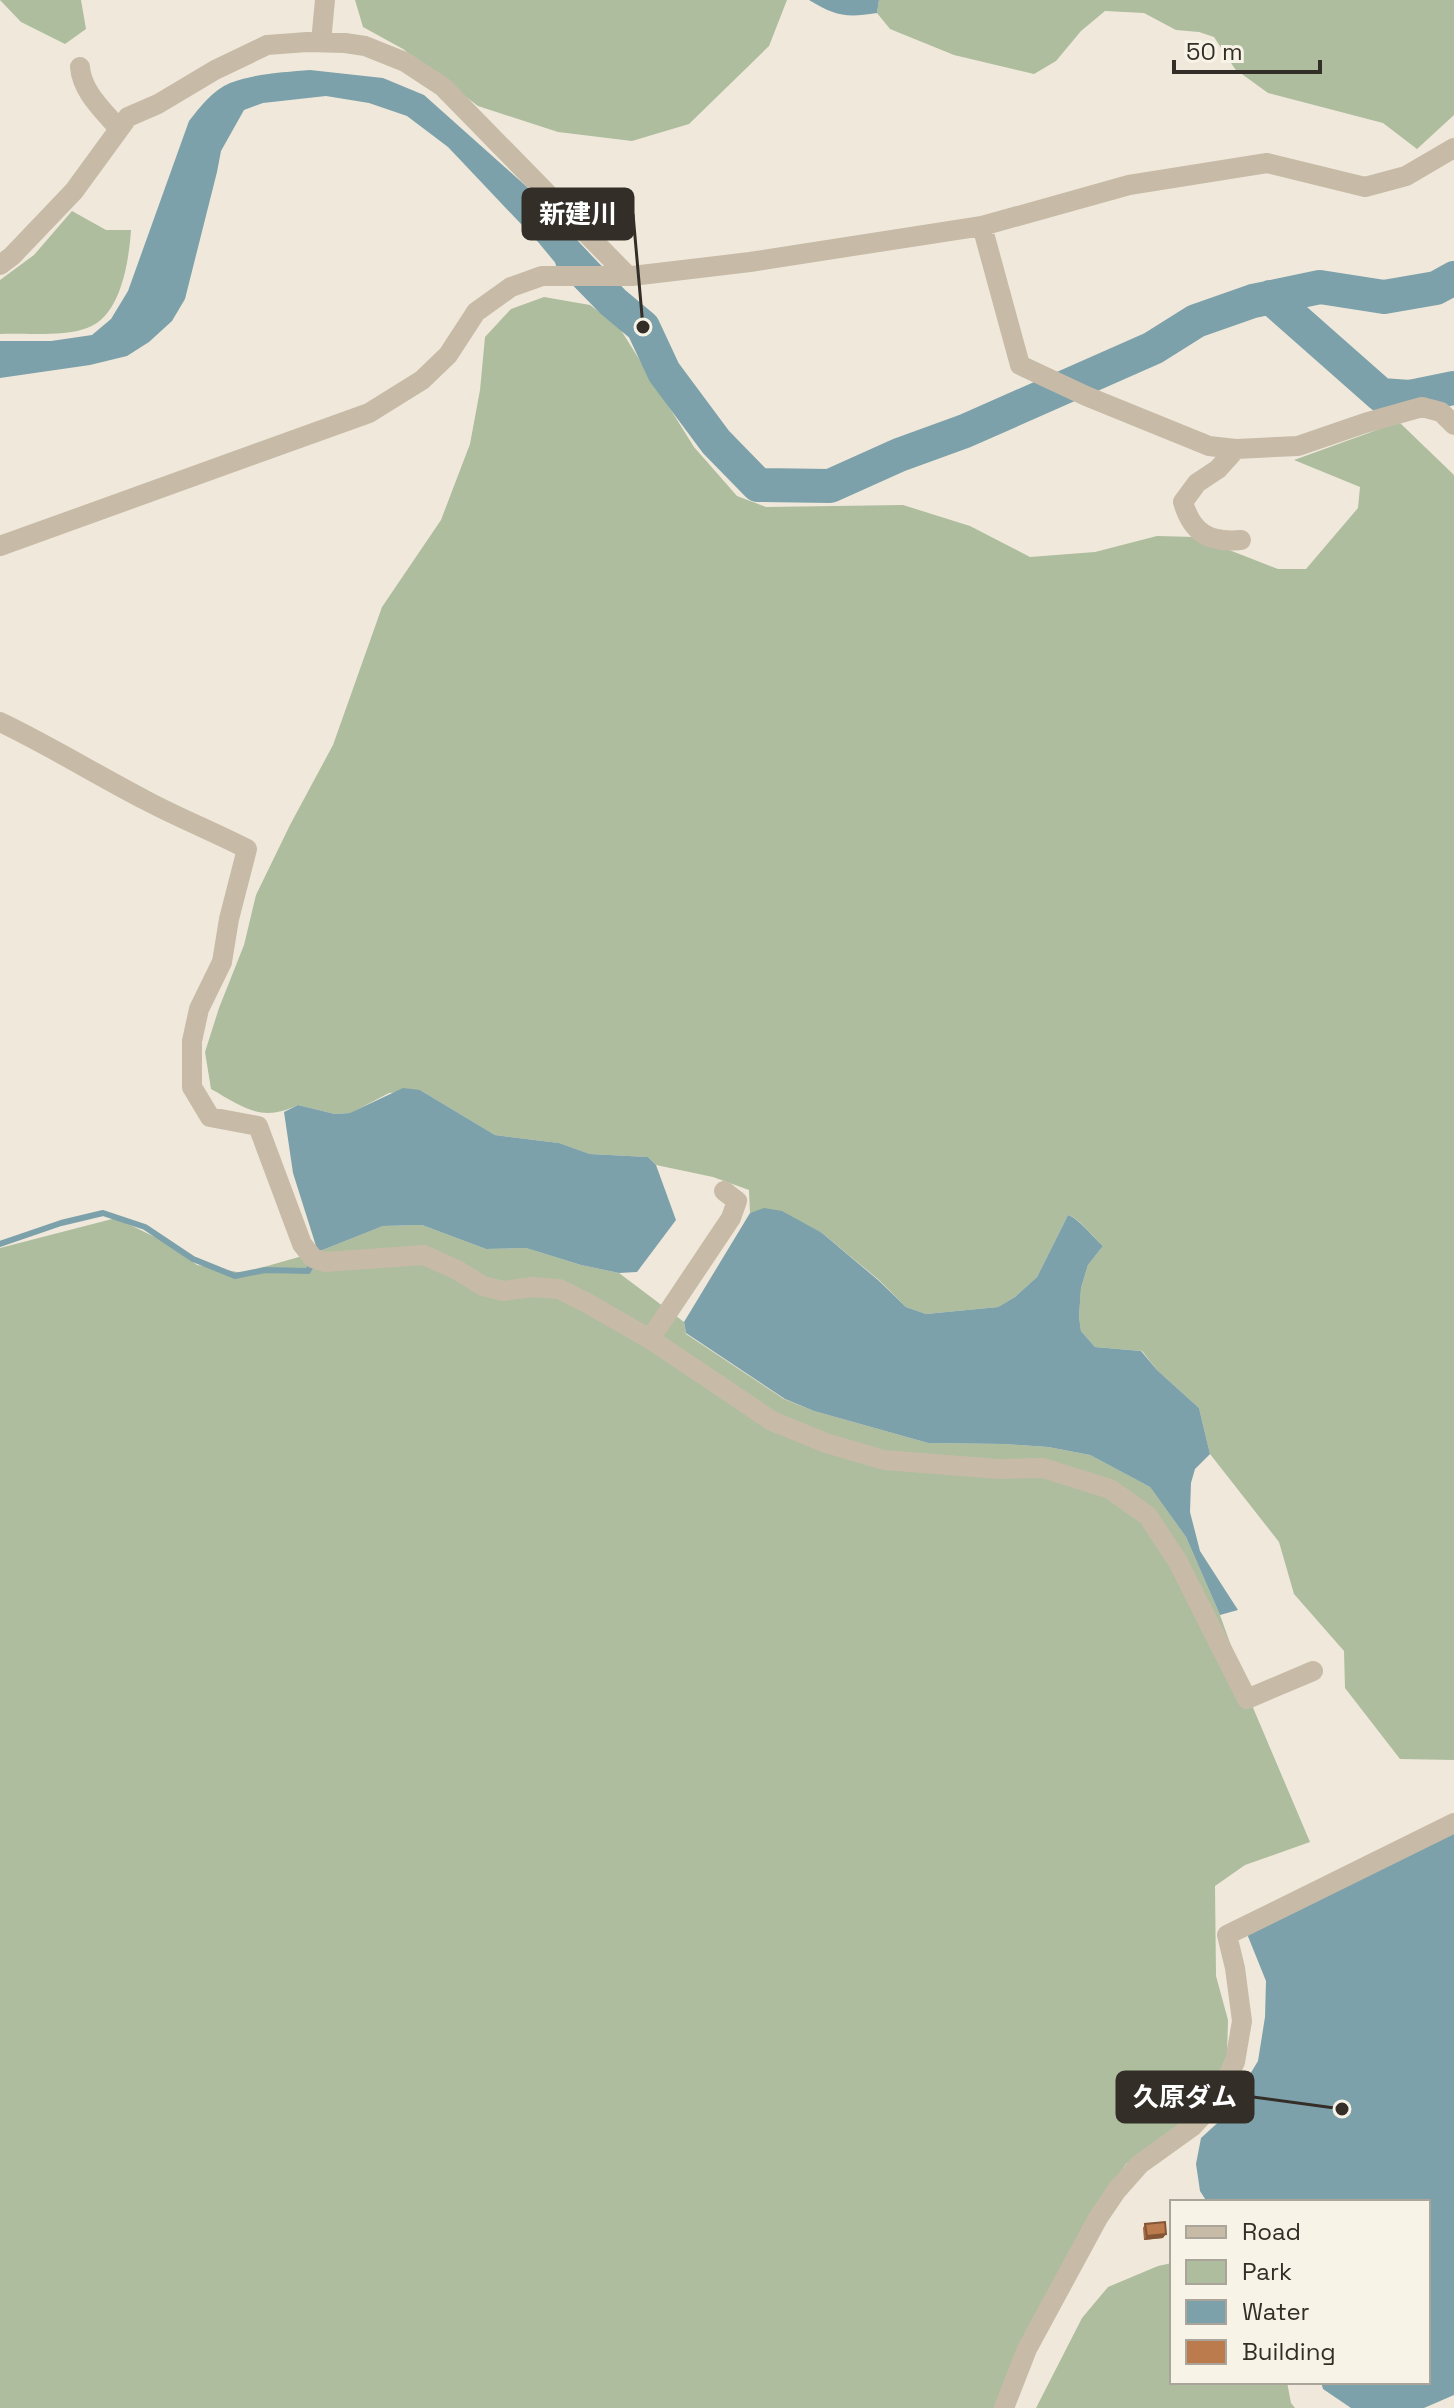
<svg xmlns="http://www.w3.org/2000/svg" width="1454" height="2408" viewBox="0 0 1454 2408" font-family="'Space Grotesk','Noto Sans JP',sans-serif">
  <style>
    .green { fill: #adbd9d }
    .water { fill: #7da1aa }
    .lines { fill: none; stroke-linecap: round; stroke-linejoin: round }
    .stream { stroke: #7da1aa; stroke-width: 6 }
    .river { stroke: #7da1aa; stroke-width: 34 }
    .minor { stroke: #c7bba8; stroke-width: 20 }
    .wall { fill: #a26a42 }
    .shaded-wall { fill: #845636 }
    .building { fill: #bc7b4d; stroke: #845636; stroke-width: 2 }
    .leader { fill: none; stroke: #342e28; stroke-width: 3 }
    .callout-dot { fill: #342e28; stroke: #f8f3e7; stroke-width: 3 }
    .callout { fill: #342e28; stroke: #342e28; stroke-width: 3 }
    .callout-label { font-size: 26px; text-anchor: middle; font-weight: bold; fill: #fff }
  </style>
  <rect width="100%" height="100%" fill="#f0e9db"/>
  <!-- green -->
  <path class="green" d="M0 0H81L86 29 65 44 21 22Z
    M355 0H787L769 46 689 124 632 141 558 132 478 106 403 49 363 27Z
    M879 0H1454V115L1417 149 1383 123 1268 93 1235 69 1214 37 1199 32 1176 30 1144 13 1105 11 1081 31 1056 61 1034 74 954 55 890 29 877 13Z
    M72 211 106 230H131C129 260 121 317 87 328 63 337 26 333 0 334V280L34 255Z
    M544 297 590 305 619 327 694 447 737 496 766 507 903 505 970 526 1030 557 1095 552 1157 536 1196 537 1278 569H1306L1358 508 1360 487 1294 460 1399 422 1454 475V1760L1400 1759 1345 1688 1344 1651 1294 1594 1279 1542 1210 1454 1199 1408 1157 1370 1142 1351 1095 1347 1081 1331 1079 1317 1081 1288 1088 1265 1103 1246C1093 1237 1079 1218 1068 1215L1037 1277 1015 1297 998 1307 926 1314 906 1307 879 1280 822 1233 764 1209 750 1213 749 1190 713 1177 656 1165 648 1157 590 1154 559 1143 495 1135 420 1090 389 1093 351 1113 335 1114 298 1105C261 1123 243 1107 211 1089L205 1052 219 1008 244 945 256 895 290 825 333 745 382 607 441 520 470 444 480 390 485 337 511 309Z
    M116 1218 163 1241 197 1265 243 1273 320 1251 383 1226 422 1225 486 1249 526 1248 581 1265 619 1273 684 1322 686 1334 784 1399 814 1411 928 1443 1004 1444 1048 1447 1090 1455 1150 1487 1186 1537 1220 1615 1254 1710 1310 1842 1245 1865 1215 1886 1216 1976 1228 2020 1227 2056 1204 2105 1126 2164 1091 2215 995 2408H0V1248Z
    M1172 2263V2382H1287L1291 2403 1295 2408H1036L1082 2318 1108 2287 1158 2266Z"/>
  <!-- water -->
  <path class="water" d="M809 0H879L877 13C846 18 835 16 809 0Z
    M310 70 383 78 424 95 535 194 601 266 618 292 578 290 538 242 448 147 407 116 369 103 326 96 263 103 244 110 221 151 217 172 185 299 172 321 149 342 127 356 90 365 0 378V341H51L92 335 111 319 128 291 189 121C200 107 212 91 230 83 253 74 285 72 310 70Z
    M403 1088 420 1090 495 1135 559 1143 590 1154 648 1157 656 1165 676 1220 637 1272 619 1273 581 1265 526 1248 486 1249 422 1225 383 1226 320 1251 316 1246 293 1173 284 1112 298 1105 335 1114 350 1113Z
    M764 1208 782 1211 822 1233 878 1280 906 1307 926 1314 998 1307 1015 1297 1037 1277 1068 1215C1078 1218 1093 1237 1103 1246L1088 1265 1081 1288 1079 1317 1081 1331 1095 1347 1141 1351 1157 1370 1199 1408 1210 1454 1195 1469 1191 1483 1190 1512 1200 1551 1238 1610 1220 1615 1186 1537 1150 1487 1090 1455 1048 1447 1004 1444 928 1443 814 1411 785 1399 686 1333 684 1322 750 1213Z
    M1454 1826V2395L1424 2408H1351L1323 2389 1321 2382H1428V2202H1207L1200 2191 1196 2164 1201 2138 1224 2117 1258 2061 1265 2017 1266 1981 1245 1929Z"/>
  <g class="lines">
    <!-- stream -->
    <path class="stream" d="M0 1244 61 1223 103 1213 145 1227 193 1259 235 1276 265 1270 308 1271 313 1262"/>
    <!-- river -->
    <path class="river" d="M572 260 613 302 643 327 664 372 716 442 758 485 830 486 899 455 965 431 1153 348 1196 321 1253 301 1320 287 1384 297 1436 288 1454 278
      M1270 297 1381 395 1410 397 1454 388"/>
    <!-- minor -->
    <path class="minor" d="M321 42 325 0
      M80 67C82 92 103 110 119 129
      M982 226 1020 365 1086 396 1209 446 1236 449 1298 446 1365 423 1422 407 1441 412 1454 425
      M0 265 12 256 74 191 128 117 158 104 215 70 267 45 307 42 345 43 365 46 405 62 443 87 628 276
      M1236 449 1218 469 1197 483 1183 502C1192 533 1209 543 1241 540
      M0 546 369 413 422 380 448 355 476 312 511 287 542 276H632L750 262 982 226 1129 185 1267 163 1365 187 1406 176 1454 148
      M0 722C50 746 97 775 147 801 179 818 214 832 247 849L229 919 222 962 199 1009 192 1041V1087L210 1117 258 1126 302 1244 313 1258 325 1262 424 1255 457 1270 483 1286 503 1291 532 1287 559 1289 587 1303 650 1339 772 1421 826 1443 884 1460 999 1469 1043 1468 1110 1489 1148 1516 1178 1562 1247 1699 1313 1671
      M650 1339 731 1218 737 1201 724 1191
      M1004 2408 1027 2349 1098 2218 1117 2190 1140 2164 1193 2126 1217 2100 1235 2062 1242 2021 1235 1968 1227 1935 1454 1823"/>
  </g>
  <!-- wall -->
  <path class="wall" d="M1145 2224 1163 2238 1144 2240 1143 2228Z"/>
  <!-- shaded-wall -->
  <path class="shaded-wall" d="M1166 2234 1163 2238 1144 2240 1147 2236Z"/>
  <!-- building -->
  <path class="building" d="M1165 2222 1166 2234 1147 2236 1145 2224Z"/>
  <!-- callouts -->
  <path class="leader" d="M643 327L633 214M1342 2109L1253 2097"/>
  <g class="callout-dot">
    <circle cx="643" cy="327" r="8"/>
    <circle cx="1342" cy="2109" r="8"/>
  </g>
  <g class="callout">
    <rect x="523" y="189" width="110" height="50" rx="8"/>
    <rect x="1117" y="2072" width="136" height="50" rx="8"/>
  </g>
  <g class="callout-label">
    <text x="578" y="223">新建川</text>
    <text x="1185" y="2106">久原ダム</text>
  </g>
  <!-- legend -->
  <rect x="1170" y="2200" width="260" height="184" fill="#f8f3e7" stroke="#aaa49b" stroke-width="2"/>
  <rect x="1186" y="2226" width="40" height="12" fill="#c7bba8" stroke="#aaa49b" stroke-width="2"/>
  <text x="1242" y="2240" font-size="24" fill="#342e28">Road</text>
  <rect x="1186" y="2260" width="40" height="24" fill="#adbd9d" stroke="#aaa49b" stroke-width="2"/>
  <text x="1242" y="2280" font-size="24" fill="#342e28">Park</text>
  <rect x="1186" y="2300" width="40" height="24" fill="#7da1aa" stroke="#aaa49b" stroke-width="2"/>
  <text x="1242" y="2320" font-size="24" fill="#342e28">Water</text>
  <rect x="1186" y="2340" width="40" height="24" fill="#bc7b4d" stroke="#aaa49b" stroke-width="2"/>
  <text x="1242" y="2360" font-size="24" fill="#342e28">Building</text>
  <!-- scale -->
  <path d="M1174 60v12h146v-12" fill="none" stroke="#342e28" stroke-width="4"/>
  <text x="1186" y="60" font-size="24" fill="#342e28" stroke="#f8f3e7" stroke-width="6" paint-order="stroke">50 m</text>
</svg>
